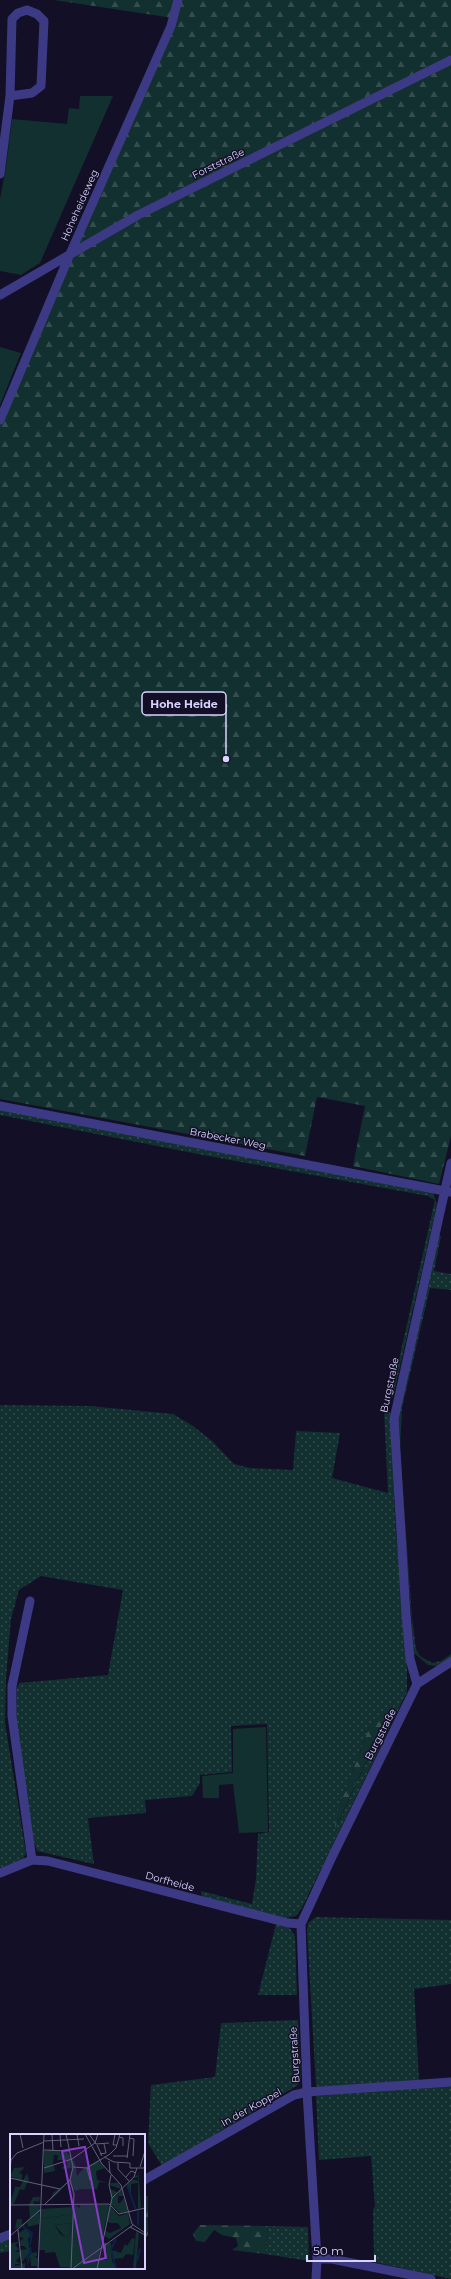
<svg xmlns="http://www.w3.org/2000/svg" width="451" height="2279" viewBox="0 0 451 2279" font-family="Montserrat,sans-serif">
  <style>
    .grass { fill: url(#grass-dots); fill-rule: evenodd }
    .forest { fill: url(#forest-firs) }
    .garden { fill: #12302f }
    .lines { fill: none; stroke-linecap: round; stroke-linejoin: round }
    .minor { stroke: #3d3a85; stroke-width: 9 }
    .labels { text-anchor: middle; stroke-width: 3; stroke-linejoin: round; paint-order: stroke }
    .street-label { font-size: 10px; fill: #d9d4ff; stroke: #130f26 }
    .inset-river { fill: none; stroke: #0c2248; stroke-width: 2 }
    .inset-road { fill: none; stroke: #625e7d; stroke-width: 1 }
    .view { fill: #843dc5; fill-opacity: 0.15; stroke: #843dc5; stroke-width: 2 }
    .inset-edge { fill: none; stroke: #d9d4ff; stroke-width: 2 }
    .leader { fill: none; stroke: #d9d4ff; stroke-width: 1.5 }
    .callout-dot { fill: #d9d4ff; stroke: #130f26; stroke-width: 1.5 }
    .callout { fill: #130f26; stroke: #d9d4ff; stroke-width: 1.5 }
    .callout-label { font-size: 11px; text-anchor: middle; font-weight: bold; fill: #d9d4ff }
  </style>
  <defs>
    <pattern id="grass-dots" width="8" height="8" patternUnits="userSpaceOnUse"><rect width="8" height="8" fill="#12302f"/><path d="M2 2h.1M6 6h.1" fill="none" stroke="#344d4e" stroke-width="1.8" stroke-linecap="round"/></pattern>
    <pattern id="forest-firs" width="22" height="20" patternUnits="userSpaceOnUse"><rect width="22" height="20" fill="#12302f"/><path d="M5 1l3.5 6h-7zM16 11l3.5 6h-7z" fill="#344d4e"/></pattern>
  </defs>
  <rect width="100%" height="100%" fill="#130f26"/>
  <!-- grass -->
  <path class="grass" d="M0 1110 433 1193 437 1204 393 1397 387 1399 391 1395 435 1200 428 1196 203 1155 0 1115Z
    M438 1235 441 1236 434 1271 451 1274V1290L430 1288 402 1408 400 1449 412 1618 416 1649 420 1656 432 1663 441 1661 451 1654V1658L438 1666 428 1665 414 1653 397 1422Z
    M0 1405 90 1406 173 1414 193 1426 212 1441 234 1464 250 1468 293 1470 296 1431 340 1433 332 1478 388 1493 384 1410 390 1412 395 1519 407 1668V1692L302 1908 296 1916 285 1918 202 1897 201 1891 252 1904 256 1879 258 1834 269 1832 267 1724 231 1726 232 1772 200 1775V1783L192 1796 145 1800 146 1813 88 1818 94 1864 37 1851 31 1832 16 1725 17 1688 19 1683 108 1675 123 1590 41 1576 19 1590 11 1619 6 1678 5 1723 26 1853 23 1859 0 1868ZM395 1701 336 1827 342 1799 369 1728Z
    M316 1917 451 1920V1984L414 1989 419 2080 319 2087 316 2086 307 1931 308 1923Z
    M276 1924 289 1927 295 1936 297 1995H258Z
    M298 2020 301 2078 298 2085 162 2166 148 2143 151 2085 215 2077 221 2023Z
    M451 2085V2279L374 2262 373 2210 375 2206 371 2156 319 2160 316 2096Z
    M268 2226 308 2227 309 2261 265 2254Z
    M11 2238V2251L0 2253V2242Z"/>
  <!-- forest -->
  <path class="forest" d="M54 0H451V1136L439 1184 353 1166 365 1106 317 1097 305 1156 0 1099V422L173 18Z
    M395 1701 335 1828 336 1815 342 1799 369 1728 376 1717Z
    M144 2195 148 2197V2235L144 2239Z
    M200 2225 268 2226 265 2254 232 2250 238 2246 236 2238 222 2235 214 2230 205 2242 196 2241 193 2234Z"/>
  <!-- garden -->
  <path class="garden" d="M80 96H113L40 263 21 275 0 271V199L6 167 12 119 67 124 69 108 79 109Z
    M0 347 21 353 0 405Z
    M266 1727 268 1832 239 1833 233 1784 219 1785V1798H203L202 1776 233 1773V1729Z"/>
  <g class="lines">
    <!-- minor -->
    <path class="minor" d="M0 174 10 96 12 19 18 13 27 10 37 14 44 21 41 86 32 93 10 96
      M0 295 138 215 451 60
      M0 420 70 254 171 26 178 0
      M0 1106 450 1192
      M30 1601 12 1686V1716L32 1860
      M417 1684 451 1662
      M0 1873 32 1860 48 1861 288 1923 301 1924
      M144 2180 294 2095 307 2092 451 2082
      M0 2238 11 2234
      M317 2259H332L431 2279
      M316 2279 317 2259 307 2092 301 1924 331 1859 417 1684 410 1659 406 1614 394 1419 451 1163"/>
  </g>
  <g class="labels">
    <!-- street labels -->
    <g class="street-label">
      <text transform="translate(218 163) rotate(-26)" y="4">Forststraße</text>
      <text transform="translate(79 205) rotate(-66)" y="4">Hoheheideweg</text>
      <text transform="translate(228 1138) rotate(11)" y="4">Brabecker Weg</text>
      <text transform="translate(389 1385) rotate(-78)" y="4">Burgstraße</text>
      <text transform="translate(380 1734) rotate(-63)" y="4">Burgstraße</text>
      <text transform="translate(170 1881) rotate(15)" y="4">Dorfheide</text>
      <text transform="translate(294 2055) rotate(-93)" y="4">Burgstraße</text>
      <text transform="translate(251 2107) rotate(-29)" y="4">In der Koppel</text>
    </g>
  </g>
  <!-- overview -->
  <g transform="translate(10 2134)">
    <rect width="135" height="135" fill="#130f26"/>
    <path d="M39 14 41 17H50V22L51 17H56L65 29 67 42 74 34 88 26 95 34 86 37 87 46 99 49 89 48 87 55H70L66 57 63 55 64 70 63 66H59L63 65V59L59 47 40 67 43 59 59 47 63 34 53 35 52 33 57 31 56 26H48L47 28 48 21H44L43 30 40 31 44 32 45 37 34 39V17H39ZM15 33 9 39 12 40V47L0 42 4 34ZM17 39 19 45 14 56 10 55 4 70H0L5 53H10ZM100 49H109L114 62H108V69H110L114 64 118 78 110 79 100 70 102 63 100 55 107 58 106 63 111 55 99 51ZM23 63H30L29 68 24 67V71H30L29 90 18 93 17 88 14 92 21 101 18 105 20 118 12 128 10 116 17 115 14 112H10L9 108 14 104 9 103V99L15 95 13 92 5 95 7 85H12V91L20 85 19 71ZM99 71 109 82 118 79 120 90 99 105 93 100 94 96 100 99 111 94 108 89H100L96 86ZM63 73V80L30 85 31 75ZM62 89 59 102 55 103 45 91ZM122 104 125 105 123 121 116 120 113 124 103 125 102 116 111 119 115 110 117 112ZM9 108 5 111 9 115 5 118H10V122L6 127 11 130H5V132L15 129V135H0V113L1 109ZM27 118V122L24 123 28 124 27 132H21L20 123 17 132 18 123 22 119Z" fill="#12302f"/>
    <path d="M128 34 131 74 135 72 128 75V49L121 50V62L117 50 123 45 128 47V43L123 44 126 41 128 42ZM64 71 70 74V71H99L88 125 102 127 106 135 50 133 45 118 35 119V116H29L30 85 63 80ZM62 89 59 102 55 103 50 100 45 91ZM126 97 129 99 126 135H123Z" fill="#12302f" fill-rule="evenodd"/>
    <path d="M101 107 102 127H97L96 109H101Z" fill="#12302f"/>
    <path class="inset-river" d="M117 51 126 76M128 91V77M13 93 22 99 20 111M106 105 101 115 106 135M16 125 21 119 20 113M127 127 130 115"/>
    <path class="inset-road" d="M10 0 13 14M42 0 43 17M56 0 63 33 60 46 64 60 61 135M67 0 69 12M75 0 92 30 111 51 122 90 135 99M79 0 86 10 99 9M105 0 103 11H107M50 1 51 13M109 3 113 4V12M119 4 124 5 123 22M34 7 74 5M87 11 92 22M34 16 59 17M90 20 96 19 94 10M103 22H118M94 23 104 28 120 29V34H135M117 24 120 0M99 27 100 39M108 29V35L119 47M63 33 77 34 100 20 106 14 110 0M130 33 135 17M34 34 62 25 85 9 88 0M77 34 80 46M0 37 1 26 7 19 34 8M101 41 99 51 102 64M116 43 121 37 126 39M0 44 50 55M35 70 60 46M0 71 99 70 109 80 135 74M120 93 135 101M8 96 12 135M0 102 30 76M95 109 96 124H95V120M28 135 34 0M62 135 123 91M87 135 102 64 124 43 127 34"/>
    <path class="view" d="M75 13 96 124 74 129 52 17Z"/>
    <rect width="135" height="135" class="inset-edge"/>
  </g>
  <!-- callouts -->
  <path class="leader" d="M226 759L226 704"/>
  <circle class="callout-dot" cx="226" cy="759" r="4"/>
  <rect class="callout" x="142" y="692" width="84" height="23" rx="4"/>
  <g class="callout-label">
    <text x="184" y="708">Hohe Heide</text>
  </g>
  <!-- scale -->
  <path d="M307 2255v6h68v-6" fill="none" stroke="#d9d4ff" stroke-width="2"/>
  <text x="313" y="2255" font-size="12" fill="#d9d4ff" stroke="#130f26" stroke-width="3" paint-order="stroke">50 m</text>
</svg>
